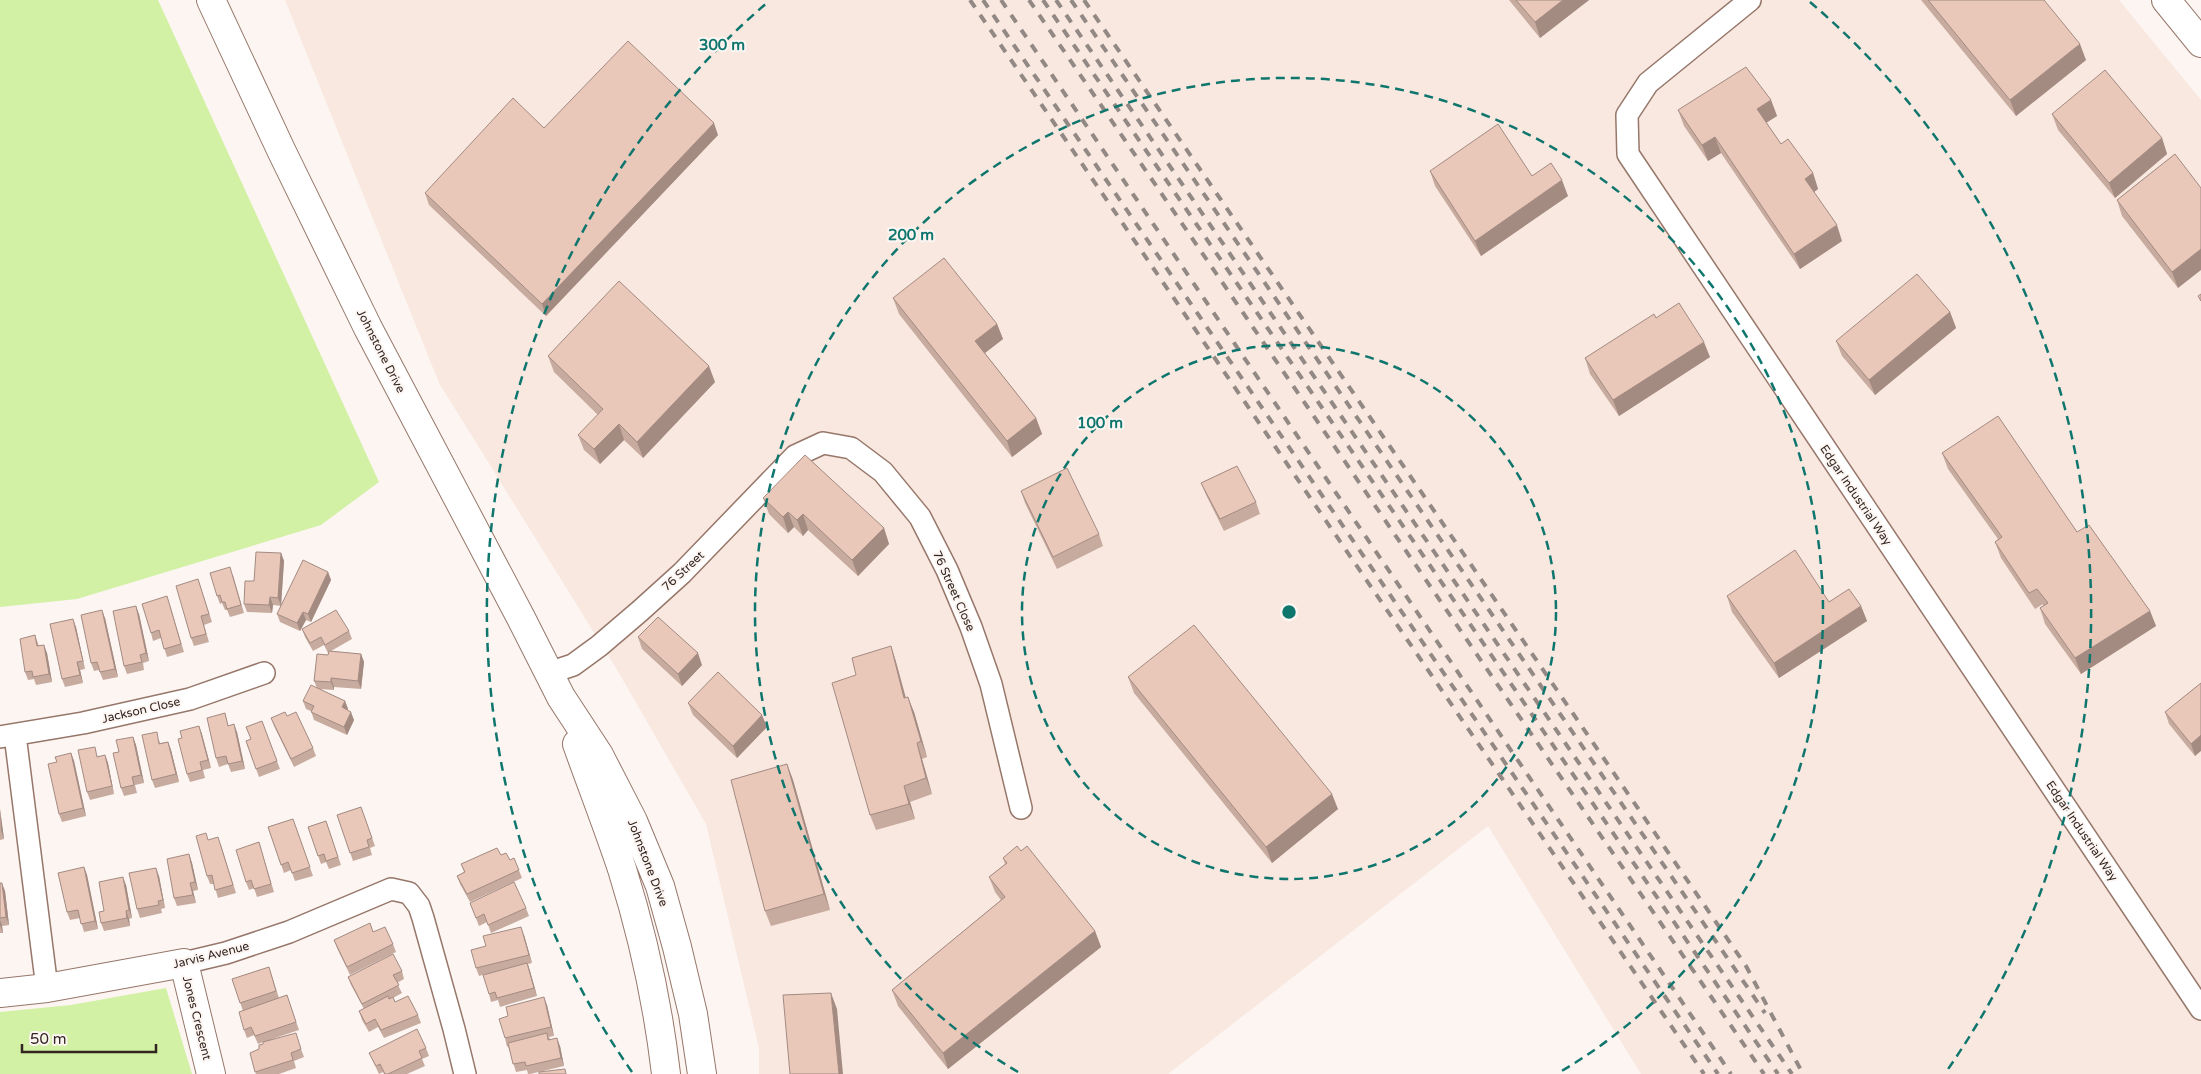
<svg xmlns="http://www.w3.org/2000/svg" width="2201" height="1074" viewBox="0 0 2201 1074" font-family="'Varela Round',sans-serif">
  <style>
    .built { fill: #f9e8e0 }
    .green { fill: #d2f1a4 }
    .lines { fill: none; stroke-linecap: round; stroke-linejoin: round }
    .street-casing { stroke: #96776a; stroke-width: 24 }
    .secondary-casing { stroke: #96776a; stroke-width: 30 }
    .street { stroke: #fff; stroke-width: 21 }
    .secondary { stroke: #fff; stroke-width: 28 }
    .rail { stroke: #928884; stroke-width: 4; stroke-dasharray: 9 9; stroke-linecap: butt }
    .wall { fill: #c8ab9f }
    .shaded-wall { fill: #a38b82 }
    .building { fill: #e9c7b9; stroke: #a38b82 }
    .ring { fill: none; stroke: #0f766e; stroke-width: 2.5; stroke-dasharray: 9 6 }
    .labels { text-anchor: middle; stroke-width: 4; stroke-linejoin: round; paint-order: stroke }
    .street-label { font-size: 12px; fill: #332621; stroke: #fcf5f2 }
    .centre { fill: #0f766e; stroke: #fcf5f2; stroke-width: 2.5 }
    .ring-label { font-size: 15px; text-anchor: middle; font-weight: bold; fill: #0f766e; stroke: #fcf5f2; stroke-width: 4; stroke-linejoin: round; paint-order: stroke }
  </style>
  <rect width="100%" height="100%" fill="#fcf5f2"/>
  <!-- built -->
  <path class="built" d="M285 0H2119L2201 100V1074H1641L1488 826 1168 1074H759V1048L706 824 616 668 439 383Z"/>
  <!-- green -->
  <path class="green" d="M0 0H158L379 482 321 525 77 599 0 607Z
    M166 988 192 1074H0V1012L71 1005Z"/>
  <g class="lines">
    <!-- street casing -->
    <g class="street-casing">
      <path id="street" d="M1750 0 1648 83 1627 115 1628 154 2201 1009
        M549 673 573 665 599 646 640 611 682 573 795 456 823 443 851 448 883 472 920 517 947 570 971 627 991 684 1021 808
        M15 735 47 988
        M0 737 83 723 190 699 264 673
        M184 963 226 953 289 932 391 889 409 893 419 906 423 918 454 1029 465 1074"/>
    </g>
    <!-- secondary casing -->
    <g class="secondary-casing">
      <path id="secondary" d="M211 0 282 152 368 328 521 618 561 697 599 755 633 821 660 886 677 947 693 1014 702 1074
        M2166 0 2201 43
        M577 744C592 786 608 827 622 869 643 936 658 1005 666 1074
        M0 993 47 988 184 963 211 1074"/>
    </g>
    <!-- street -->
    <use href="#street" class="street"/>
    <!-- secondary -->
    <use href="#secondary" class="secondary"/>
    <!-- rail -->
    <path class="rail" d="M970 0 1704 1074
      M983 0 1718 1074
      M1001 0 1731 1074
      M1029 0 1764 1074
      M1043 0 1778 1074
      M1056 0 1792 1074
      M1071 0 1765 1013
      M1084 0 1746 966 1803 1074"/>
  </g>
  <!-- wall -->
  <path class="wall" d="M1509 0H1589L1540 38Z
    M1921 0H2044L2086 60 2016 116Z
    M1771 100 1777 116 1766 122 1781 144 1813 173 1818 189 1814 192 1842 241 1800 269 1721 153 1708 161 1684 126 1678 110Z
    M2052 114 2162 138 2167 154 2115 198 2058 130Z
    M544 128 718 135 546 316 429 205 425 193Z
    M2175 154 2178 288 2122 216 2117 200Z
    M1430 171 1532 176 1568 196 1481 256 1435 186Z
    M893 298 997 324 1003 339 985 353 1036 418 1042 434 1012 457 899 314Z
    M1950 312 1956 328 1875 395 1842 356 1836 341Z
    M1656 318 1710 357 1619 416 1590 374 1585 358Z
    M548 356 715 382 643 458 624 440 600 464 584 450 578 435 598 415 554 372Z
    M1942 453 2077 532 2150 611 2156 626 2081 674 2045 624 2040 608 2043 606V604L2035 609 2001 558 1995 542 1998 539 1948 469Z
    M1201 483 1256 502 1260 514 1224 531 1206 495Z
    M1021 491 1099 534 1103 546 1057 569 1025 503Z
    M763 498 884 528 889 544 858 576 808 530 803 536 794 527 788 533 769 514Z
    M281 553 284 561 281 606 273 605 272 613 247 612 244 604 254 581Z
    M328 572 331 580 311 622 306 620 300 631 280 622 277 614Z
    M233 575 244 613 230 617 227 610H225L222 603 220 604 217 596Z
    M198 579 212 622 204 625 209 642 194 646 191 638Z
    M1727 596 1829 602 1861 606 1867 621 1779 678 1732 612Z
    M170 605 184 652 167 657 161 638 153 641 151 633Z
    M139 614 149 661 143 663 144 670 127 674 124 666Z
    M105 618 118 677 103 680 99 670 94 671 91 663Z
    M76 627 85 669 80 670 83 683 65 687 62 679Z
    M302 629 349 631 352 639 331 651 361 654 364 662 361 689 334 687V690L319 689 345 701 348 709 347 710 354 720 347 735 314 720 311 711 306 709 303 701 317 688 314 681 328 655V653L324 645 313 651 305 637Z
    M35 635 39 646 47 653 52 682 36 685 34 679 28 680 25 672Z
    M638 637 702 665 682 686 642 649Z
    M891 646 896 662 906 698 914 712 927 757 922 759 932 794 910 802 915 819 876 830 870 815 856 675Z
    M1128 677 1338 809 1272 863 1134 693Z
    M2201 683 2195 756 2169 724 2165 712Z
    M688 703 767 727 737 758 693 715Z
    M225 713 228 725 237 732 245 769 231 772 228 764 219 767 216 758Z
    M287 716 313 748 316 756 294 767 274 726 271 718Z
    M262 721 280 769 259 777 246 741 251 739Z
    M199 726 211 768 203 770 205 778 190 782 187 774 182 738Z
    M133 737 136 745 144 783 135 785 137 793 124 796 121 788 119 752Z
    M159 740 160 743 168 742 171 750 179 782 155 788 152 780Z
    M71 753 74 761 86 816 62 822 59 814 57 762Z
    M98 755 99 757 105 755 108 763 114 794 90 800 87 792Z
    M787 764 793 780 830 910 771 926 765 911Z
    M361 807 375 846 370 848 372 855 353 861 337 815Z
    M0 809 4 839 0 840Z
    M293 819 313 876 295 881 291 870 284 873 268 827Z
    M326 821 341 865 329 869 326 862 321 864 308 827Z
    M209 840 221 845 236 893 218 898 214 884H210L207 876Z
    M259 842 274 892 257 897 254 888 249 890 246 882Z
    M189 854 192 863 198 890 193 891 196 903 177 906 174 898Z
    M501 855 510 860 514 858 522 878 470 902 460 884 457 876 464 872 461 864Z
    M1003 858 1095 931 1101 947 948 1069 898 1006 892 990 1001 900 995 892 989 877 1005 864Z
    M84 867 87 875 98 929 84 932 80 918 70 920 67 912Z
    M159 876 165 908 161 909 162 913 140 918 137 909Z
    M0 883 5 891 9 925 2 926 3 933H0Z
    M126 885 132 918 129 919 130 926 104 931 101 923 104 911Z
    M470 903 526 908 529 916 491 933 487 922 479 926Z
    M373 932 393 944 396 952 350 975 337 948 334 940Z
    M524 935 532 963 528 964 537 996 500 1007 498 1000 491 1002 489 994 486 974 479 976 476 968Z
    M269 967 279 998 287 995 299 1030 272 1039 298 1041 304 1057 294 1061 296 1068 279 1074H256L250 1053 259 1049 263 1044V1042L258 1044 254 1035 247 1038 244 1030 243 1011 232 979Z
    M402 971 404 979 397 983 402 993 393 998 395 1002 418 1015 421 1023 384 1038 378 1027 369 1032 362 1020 359 1011 364 1009 351 985 348 977Z
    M547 1005 554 1036 549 1037 550 1039 560 1046 564 1066 530 1074H528L527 1070 516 1072 508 1046 507 1047 505 1038Z
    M426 1048 429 1056 422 1059 425 1066 407 1074H384L383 1072 379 1074 369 1053Z"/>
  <!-- shaded-wall -->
  <path class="shaded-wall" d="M1563 0H1589L1540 38 1535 22Z
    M2080 44 2086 60 2016 116 2010 100Z
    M1771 100 1777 116 1763 125 1757 109Z
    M714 123 718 135 546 316 542 304Z
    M1715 137 1721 153 1708 161 1702 145Z
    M2162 138 2167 154 2115 198 2109 183Z
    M1813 173 1818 189 1810 195 1805 179Z
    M1562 180 1568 196 1481 256 1475 241Z
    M1837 225 1842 241 1800 269 1794 254Z
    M2201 249V270L2178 288 2172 272Z
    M1950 312 1956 328 1875 395 1869 380Z
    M997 324 1003 339 981 356 975 341Z
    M1704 342 1710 357 1619 416 1613 400Z
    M709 366 715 382 643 458 637 442Z
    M1036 418 1042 434 1012 457 1007 441Z
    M619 424 624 440 600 464 594 449Z
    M788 512 794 527 788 533 783 517Z
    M803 514 808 530 803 536 797 520Z
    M884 528 889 544 858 576 852 560Z
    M281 553 284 561 281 606 278 598Z
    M328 572 331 580 311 622 308 614Z
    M270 597 273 605 272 613 269 605Z
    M136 606 139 614 149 661 146 653Z
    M1861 606 1867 621 1779 678 1774 663Z
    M102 610 105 618 118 677 115 669Z
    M2150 611 2156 626 2081 674 2075 658Z
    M303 612 306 620 300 631 297 623Z
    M73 619 76 627 85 669 83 661Z
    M44 645 47 653 52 682 49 674Z
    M891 646 896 662 910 714 904 698Z
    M698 653 702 665 682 686 678 674Z
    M361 654 364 662 361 689 358 681Z
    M77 662 80 670 83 683 80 675Z
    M331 678 334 687V690L331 682Z
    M908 697 914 712 927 757 921 741Z
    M345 701 348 709 345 715 342 707Z
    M351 712 354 720 347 735 344 727Z
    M762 715 767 727 737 758 733 746Z
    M234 724 237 732 245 769 242 761Z
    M199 726 202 734 211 768 208 760Z
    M2201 735V751L2195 756 2191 744Z
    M133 737 136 745 144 783 141 775Z
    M168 742 171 750 179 782 176 774Z
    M917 743 922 759 932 794 926 778Z
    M71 753 74 761 86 816 83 808Z
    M105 755 108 763 114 794 112 786Z
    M787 764 793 780 830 910 824 894Z
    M904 786 910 802 915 819 909 804Z
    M1332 794 1338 809 1272 863 1266 847Z
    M0 809 4 839 1 831Z
    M189 854 192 863 198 890 195 882Z
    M84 867 87 875 98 929 95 921Z
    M156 868 159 876 165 908 163 900Z
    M123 877 126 885 132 918 129 910Z
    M2 883 5 891 9 925 6 917Z
    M190 883 193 891 196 903 193 895Z
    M126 911 129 919 130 926 127 918Z
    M0 920 2 926 3 933 0 925Z
    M521 927 524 935 532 963 529 955Z
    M1095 931 1101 947 948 1069 943 1053Z
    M527 963 530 971 537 996 534 988Z
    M831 993 837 1009 843 1074H839Z
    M544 997 547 1005 554 1036 551 1027Z
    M557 1038 560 1046 564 1066 561 1058Z"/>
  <!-- building -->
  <path class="building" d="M1516 0H1563L1535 22Z
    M1928 0H2044L2080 44 2010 100Z
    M628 41 714 123 542 304 425 193 513 98 544 128Z
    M1746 67 1771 100 1757 109 1781 144 1788 139 1813 173 1805 179 1837 225 1794 254 1715 137 1702 145 1678 110Z
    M2105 70 2162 138 2109 183 2052 114Z
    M1498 124 1532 176 1551 163 1562 180 1475 241 1430 171Z
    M2175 154 2201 188V249L2172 272 2117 200Z
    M944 258 997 324 975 341 1036 418 1007 441 893 298Z
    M1917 274 1950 312 1869 380 1836 341Z
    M619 281 709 366 637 442 619 424 594 449 578 435 603 409 548 356Z
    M2201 294V301L2198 296Z
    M1679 303 1704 342 1613 400 1585 358 1654 314 1656 318Z
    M1998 416 2077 532 2089 525 2150 611 2075 658 2040 608 2048 603 2037 589 2029 593 1995 542 2002 537 1942 453Z
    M805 455 884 528 852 560 803 514 797 520 788 512 783 517 763 498Z
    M1237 466 1256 502 1220 519 1201 483Z
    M1067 468 1099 534 1053 557 1021 491Z
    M1795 550 1829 602 1849 589 1861 606 1774 663 1727 596Z
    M256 552 281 553 278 598 270 597 269 605 244 604 245 581H254Z
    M303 560 328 572 308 614 303 612 297 623 277 614Z
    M230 567 241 605 227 609 225 602H222L220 595 217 596 210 573Z
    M198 579 209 614 201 616 206 634 191 638 176 586Z
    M167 596 181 644 164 649 159 630 151 633 142 604Z
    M136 606 146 653 140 655 142 662 124 666 113 611Z
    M102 610 115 669 100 672 97 662 91 663 81 615Z
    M336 610 349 631 325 645 321 637 310 643 302 629Z
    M658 617 698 653 678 674 638 637Z
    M73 619 83 661 77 662 80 675 62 679 50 624Z
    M1194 625 1332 794 1266 847 1128 677Z
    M35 635 37 646 44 645 49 674 33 677 32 671 25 672 20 639Z
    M891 646 904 698 908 697 921 741 917 743 926 778 904 786 909 804 870 815 832 683 856 675 852 658Z
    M329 651 361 654 358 681 331 678V682L314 681 317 654 328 655Z
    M718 672 762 715 733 746 688 703Z
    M2201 683V735L2191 744 2165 712Z
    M311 685 345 701 342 707 351 712 344 727 311 712 314 706 303 701Z
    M285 712 287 716 296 712 313 748 291 759 271 718Z
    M225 713 228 726 234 724 242 761 228 764 226 756 216 758 207 718Z
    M262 721 277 761 256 769 246 741 251 739 246 727Z
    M199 726 208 760 200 762 202 770 187 774 178 739 182 738 180 731Z
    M157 732 159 744 168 742 176 774 152 780 142 735Z
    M133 737 141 775 132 777 134 785 121 788 113 753 119 752 116 740Z
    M95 747 97 757 105 755 112 786 87 792 78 750Z
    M71 753 83 808 59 814 48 764 57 762 55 757Z
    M787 764 824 894 765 911 731 780Z
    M361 807 372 838 367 840 369 847 350 853 337 815Z
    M293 819 310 867 292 873 288 862 281 865 268 827Z
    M326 821 338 857 326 861 324 854 318 856 308 827Z
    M206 833 208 840 218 837 233 885 215 890 212 875 207 876 196 836Z
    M259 842 271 884 254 889 251 880 246 882 236 850Z
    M1017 846 1021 851 1027 846 1095 931 943 1053 892 990 1005 897 989 877 1007 863 1003 858Z
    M497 848 501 855 506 853 510 860 514 858 519 870 467 894 457 876 465 872 461 864Z
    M189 854 195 882 190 883 193 895 174 898 167 859Z
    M84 867 95 921 81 924 78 910 67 912 58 873Z
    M156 868 163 900 158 901 159 905 137 909 129 873Z
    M123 877 129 910 126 911 127 918 101 923 99 912 104 911 99 882Z
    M514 882 526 908 488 925 484 914 476 918 470 903Z
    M0 883H2L6 917 0 918Z
    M370 923 373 932 385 927 393 944 347 967 334 940Z
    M521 927 529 955 476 968 471 950 486 946 483 936Z
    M393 954 402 971 393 975 399 985 362 1004 348 977Z
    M527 963 534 988 497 998 495 992 489 994 483 975Z
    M269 967 276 991 240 1003 232 979Z
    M831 993 839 1074H790L783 995Z
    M287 995 296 1022 255 1036 251 1027 244 1030 239 1012Z
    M388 996 389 999 393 997 395 1002 408 996 418 1015 381 1030 375 1019 366 1024 359 1011Z
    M544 997 551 1027 505 1038 499 1019 508 1016 506 1007Z
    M417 1029 426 1048 419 1051 422 1058 388 1074H385L380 1064 376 1066 369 1053Z
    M296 1033 301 1049 291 1053 293 1060 255 1072 250 1053 259 1049V1045L263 1044V1042Z
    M547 1033 548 1040 557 1038 561 1058 526 1066 525 1062 513 1064 508 1043Z
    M565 1069 566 1074H539V1072Z"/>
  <!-- distance rings -->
  <g class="ring">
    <circle cx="1289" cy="612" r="267"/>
    <path d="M1018 1072A534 534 0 1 1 1560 1072"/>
    <path d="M632 1072A802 802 0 0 1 768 2M1810 2A802 802 0 0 1 1946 1072"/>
  </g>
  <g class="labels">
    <!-- street labels -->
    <g class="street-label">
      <text transform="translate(381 351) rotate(63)" y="4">Johnstone Drive</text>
      <text transform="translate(1856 495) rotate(56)" y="4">Edgar Industrial Way</text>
      <text transform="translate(683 571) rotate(-43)" y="4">76 Street</text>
      <text transform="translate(954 591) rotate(66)" y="4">76 Street Close</text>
      <text transform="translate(141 710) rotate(-13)" y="4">Jackson Close</text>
      <text transform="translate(2082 831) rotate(56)" y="4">Edgar Industrial Way</text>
      <text transform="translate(648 863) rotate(69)" y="4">Johnstone Drive</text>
      <text transform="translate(211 955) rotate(-14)" y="4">Jarvis Avenue</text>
      <text transform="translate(197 1018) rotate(76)" y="4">Jones Crescent</text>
    </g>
  </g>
  <circle cx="1289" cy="612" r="8" class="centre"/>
  <g class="ring-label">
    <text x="722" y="50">300 m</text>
    <text x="911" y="240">200 m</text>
    <text x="1100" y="428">100 m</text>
  </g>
  <!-- scale -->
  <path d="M22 1044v8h134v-8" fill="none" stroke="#332621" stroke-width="2.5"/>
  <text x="30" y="1044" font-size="15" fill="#332621" stroke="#fcf5f2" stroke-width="4" paint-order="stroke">50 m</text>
</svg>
